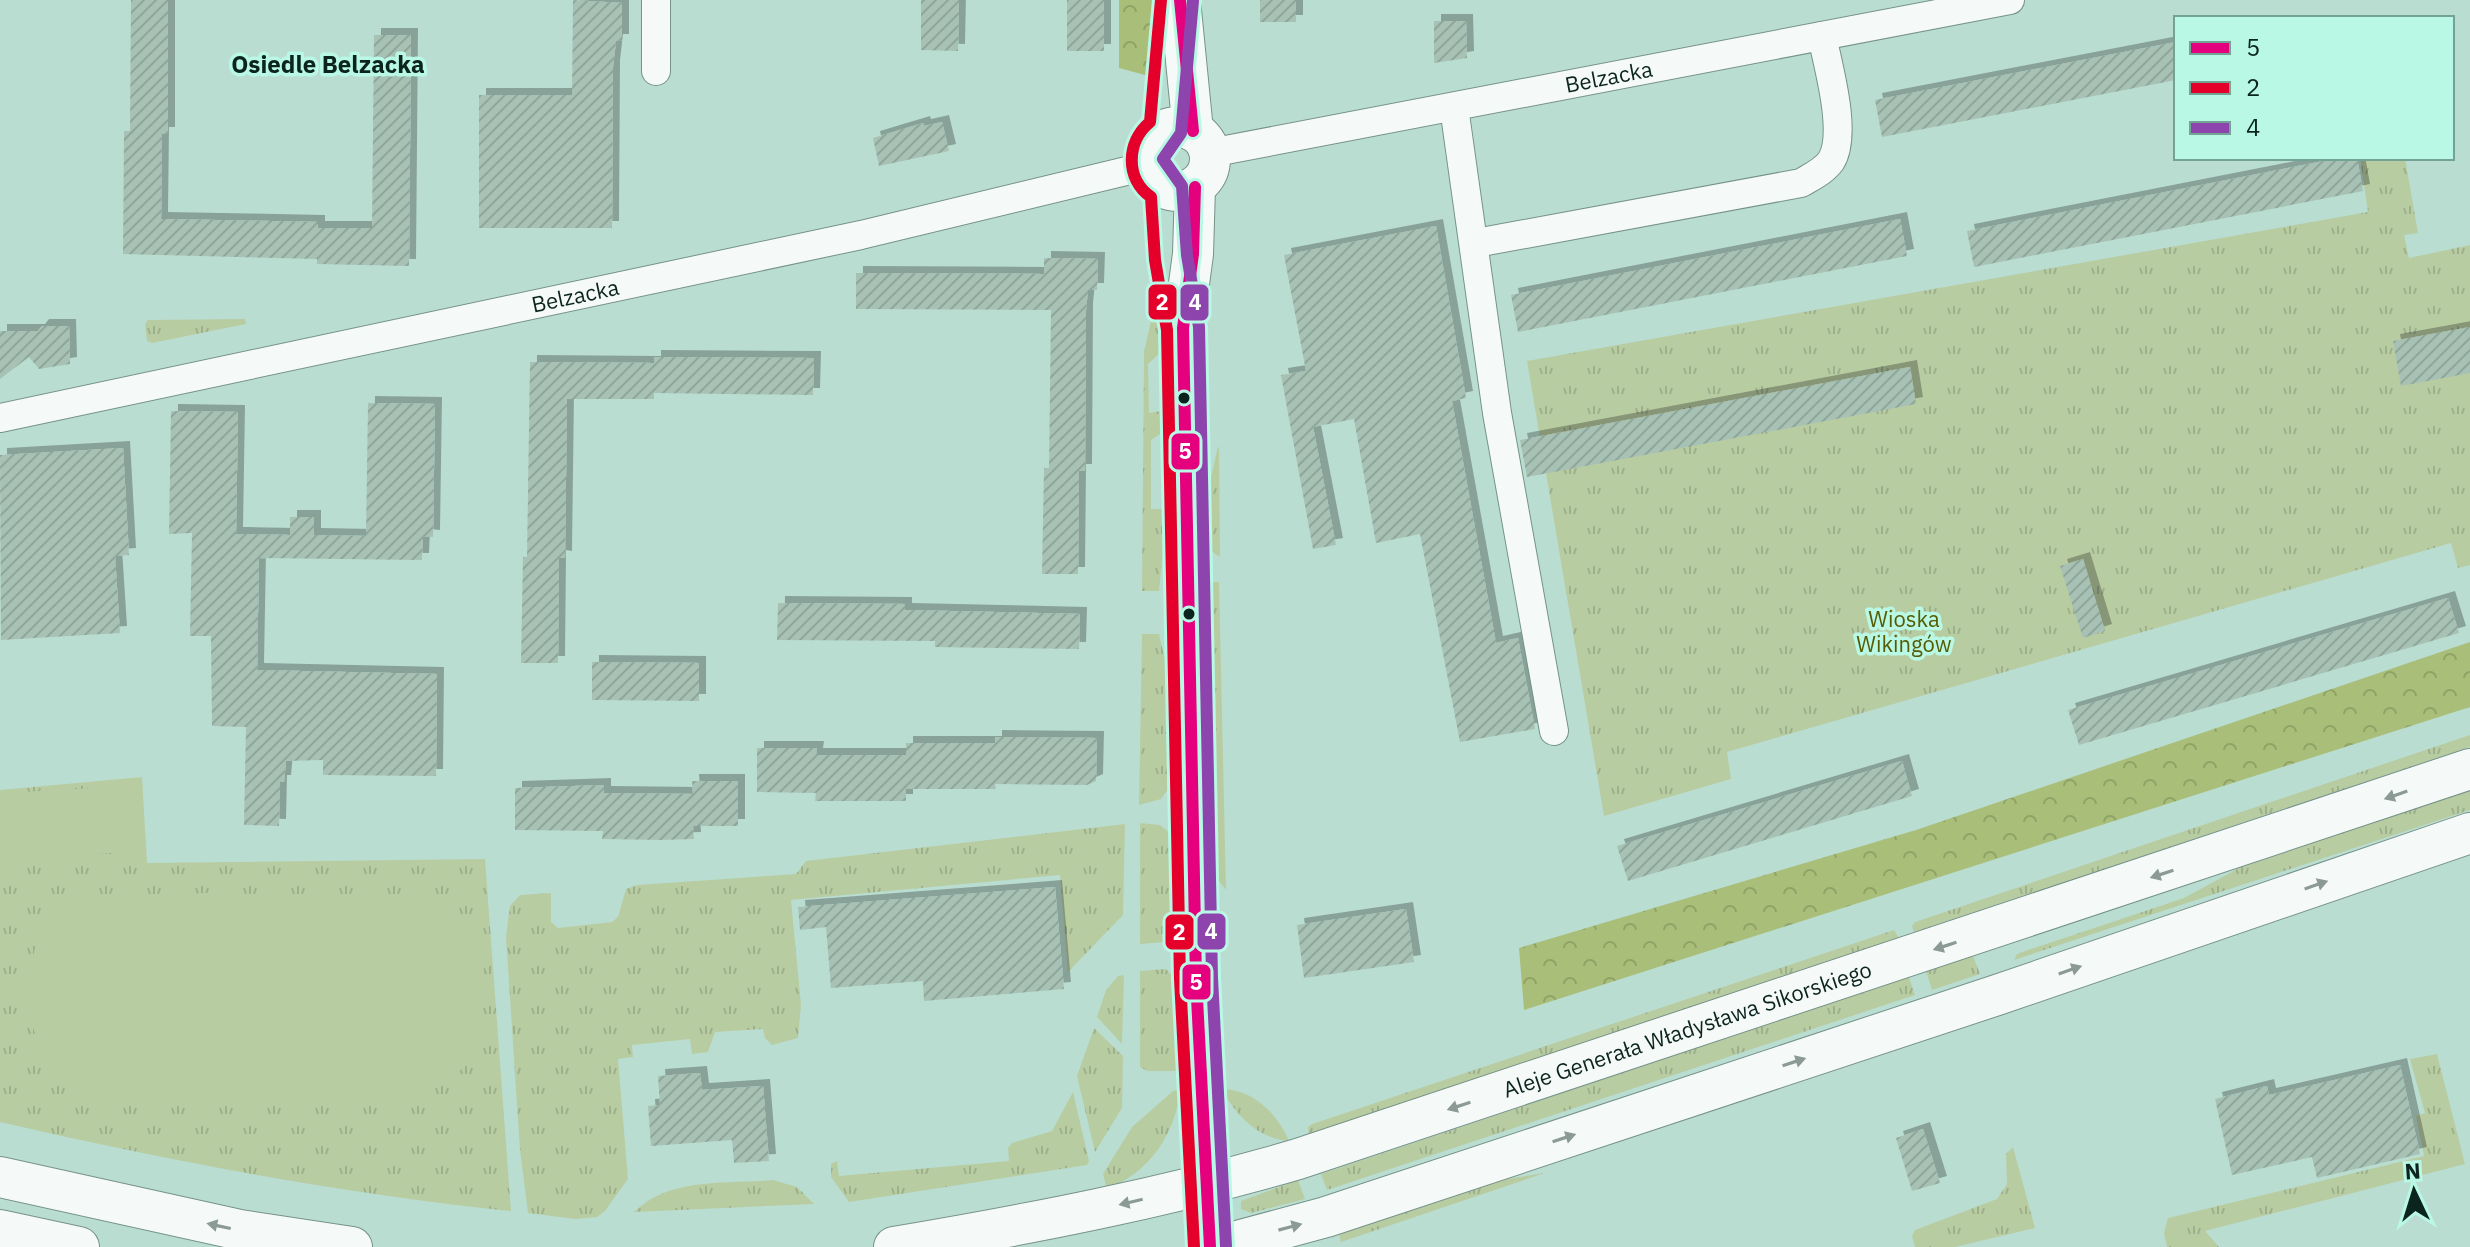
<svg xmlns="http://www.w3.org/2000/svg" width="2470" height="1247" viewBox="0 0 2470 1247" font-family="'IBM Plex Sans',sans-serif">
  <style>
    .grass { fill: url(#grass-tufts) }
    .forest { fill: url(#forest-crowns) }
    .garden { fill: #b8cca2 }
    .building { fill: url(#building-hatch); filter: url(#shadow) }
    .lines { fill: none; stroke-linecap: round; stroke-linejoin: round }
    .street-casing { stroke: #769289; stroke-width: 30 }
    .secondary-casing { stroke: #769289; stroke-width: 42 }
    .street { stroke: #f5faf8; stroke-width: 28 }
    .secondary { stroke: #f5faf8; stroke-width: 40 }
    .bus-1-casing { stroke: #b9f8e5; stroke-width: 18 }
    .bus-2-casing { stroke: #b9f8e5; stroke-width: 18 }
    .bus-3-casing { stroke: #b9f8e5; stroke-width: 18 }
    .bus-1 { stroke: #e5007d; stroke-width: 12 }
    .bus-2 { stroke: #e4002b; stroke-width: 12 }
    .bus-3 { stroke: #8e44ad; stroke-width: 12 }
    .oneway { fill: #8c9a96 }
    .bus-dot { fill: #0b241e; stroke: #b9f8e5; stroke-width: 3 }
    .labels { text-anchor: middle; stroke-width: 7; stroke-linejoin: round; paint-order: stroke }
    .street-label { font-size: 22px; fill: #0b241e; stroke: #b9f8e5 }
    .park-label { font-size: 22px; fill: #575c04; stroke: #b9f8e5 }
    .neighbourhood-label { font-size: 24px; font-weight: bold; fill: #0b241e; stroke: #b9f8e5 }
    .line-badge { stroke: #b9f8e5; stroke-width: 3 }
    .badge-label { font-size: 22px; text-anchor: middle; font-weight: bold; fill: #fff }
  </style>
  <defs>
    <pattern id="grass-tufts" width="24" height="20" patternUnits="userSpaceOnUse" patternTransform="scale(2)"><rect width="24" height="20" fill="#b8cca2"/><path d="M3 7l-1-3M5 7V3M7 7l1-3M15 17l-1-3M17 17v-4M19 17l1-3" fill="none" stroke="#9daf8b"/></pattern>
    <pattern id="forest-crowns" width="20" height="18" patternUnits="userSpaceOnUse" patternTransform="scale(2)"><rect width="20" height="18" fill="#a9be78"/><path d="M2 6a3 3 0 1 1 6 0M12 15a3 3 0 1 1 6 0" fill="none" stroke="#90a367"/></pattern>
    <pattern id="building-hatch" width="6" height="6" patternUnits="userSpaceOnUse" patternTransform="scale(2)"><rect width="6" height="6" fill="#a8c1b5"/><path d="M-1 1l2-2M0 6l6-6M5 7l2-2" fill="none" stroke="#8fa69b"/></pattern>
    <filter id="shadow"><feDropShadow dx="7" dy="-7" stdDeviation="0" flood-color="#0004"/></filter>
  </defs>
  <rect width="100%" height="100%" fill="#baddd2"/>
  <!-- grass -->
  <path class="grass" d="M2360 158H2405L2418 233 2404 235 2409 258 2470 245V565L2458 568 2451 543 1727 752 1731 779 1604 816 1527 361 2368 212Z
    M1162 263 1165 348 1148 364 1149 413 1167 410 1166 430 1151 440V509H1167L1159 591H1142L1144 352 1155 303 1157 269Z
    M245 319 246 324 152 343 147 341 145 324 148 320Z
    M1218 447H1219L1220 557 1208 549 1207 495Z
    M1214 582H1219L1226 890 1217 879 1214 868 1208 593Z
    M1142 634H1159L1171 686 1174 781 1161 799 1139 805Z
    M2470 735V747L1914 932 1912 926 1915 922Z
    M142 777 147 863 485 859 511 1211C338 1193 169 1161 0 1122V790Z
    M2470 788V810L2014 960 2017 954 2028 950 2184 898 2250 862Z
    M1140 823 1160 825 1175 837 1177 934 1165 942 1140 944Z
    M1125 824 1123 915 1068 972 1060 875 791 900 801 1005 798 1038 772 1045 765 1038 763 1029 715 1032 708 1052 692 1054 690 1039 632 1045 633 1057 618 1059 628 1179 605 1211 597 1217 575 1219 528 1213 520 1150 506 937 510 906 520 895 551 893V922L558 928 612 922 618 917 626 889 638 885 796 874 806 861Z
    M1894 930 1899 938 1309 1135 1308 1127 1312 1124Z
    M1973 956 1980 974 1932 990 1926 971Z
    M1166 969 1179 983V1071H1147L1140 1067V971Z
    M1124 975 1122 1044 1097 1017 1106 990 1118 976Z
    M1909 977 1915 995 1327 1190 1321 1174Z
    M1094 1028 1123 1056 1122 1108 1095 1152 1077 1076Z
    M2437 1054 2465 1164 2205 1231 2219 1247H2167L2164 1233 2168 1218 2424 1156 2416 1116 2425 1113 2410 1059Z
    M1181 1089C1174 1136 1151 1170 1107 1190L1103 1174 1132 1127 1173 1091Z
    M1221 1089C1253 1089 1277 1113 1289 1141 1256 1138 1237 1115 1221 1089Z
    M1073 1092 1089 1161 1087 1165 849 1202 831 1177V1164L837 1161 839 1176 1009 1161 1008 1148 1012 1143 1052 1131Z
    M2013 1147 2035 1228 1955 1247H1915L1912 1236 1915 1230 1997 1199 2007 1184 2006 1154Z
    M1545 1173 1341 1242 1338 1230 1494 1181Z
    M773 1180 797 1187 814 1204 634 1212C669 1177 726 1184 773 1180Z
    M1298 1180 1305 1199 1251 1213 1241 1209V1201Z"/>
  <!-- forest -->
  <path class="forest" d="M1119 0H1160V79L1119 68Z
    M2470 642V707L1524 1010 1519 948 1916 830Z"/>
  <!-- garden -->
  <path class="garden" d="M134 786 141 791C142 811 137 831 138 851L2 861 3 793Z
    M206 893 416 897 451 908 484 969 482 1020 461 1070 397 1097 144 1100 82 1092 42 1058 24 997 35 948 69 900Z"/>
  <!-- building -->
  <path class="building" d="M131 0H168V134H162L161 219 318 222V228H372L374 35H411L409 266 317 264V259L123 254 124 131H130Z
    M573 0 622 3V41H616L613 67 612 228H479V95H572Z
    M921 0H959L958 51 921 50Z
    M1067 0H1104V51H1067Z
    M1260 0H1296V22H1260Z
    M1434 21H1466L1467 58 1434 63Z
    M2176 42V80L1882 137 1875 100Z
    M942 122 949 151 879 166 873 138 923 123 924 126Z
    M2339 158H2357L2363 191 1974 267 1967 231Z
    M1900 219 1907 256 1518 332 1511 295Z
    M1436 226 1466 398 1452 401 1496 643 1518 638 1535 729 1460 742 1420 534 1376 543 1354 419 1313 427 1336 545 1313 549 1281 375 1306 371 1284 255Z
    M1044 258 1098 259 1097 290H1088L1086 310 1085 471H1079L1078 574H1042L1044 468H1049L1051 310 856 309V273L1044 274Z
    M42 326H69L70 364 39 369 29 357 0 379V331H38Z
    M2470 327V373L2401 386 2393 341Z
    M654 357 814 358 813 395 654 393V399H567L565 558 559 557 558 663H521L523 557H527L530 362 654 363Z
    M1910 367 1916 404 1527 477 1520 440Z
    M368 403 435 404 433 537 423 536 422 560 259 558 257 670 437 674 436 776 323 775V760L286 761 284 782H280L279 826 244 825 246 727 212 726 211 636H190L192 533 169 534 171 411 238 412 236 534 290 535V517H314V535L366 536Z
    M123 448 129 555 115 556 120 633 1 640 0 455Z
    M2083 559 2105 631 2083 638 2060 566Z
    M2448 598 2459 633 2079 745 2068 710Z
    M778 603 905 604V610L1080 614 1079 649 935 647V641L777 640Z
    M592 662 699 663V701L592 700Z
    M995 737 1097 738 1096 781 1087 785 995 784 996 789H906V801H815L816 793 757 792V748H817L816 755H906V743H995Z
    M1902 761 1912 796 1628 881 1617 846Z
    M692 781H738V826H693L694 839 662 840 602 839 603 831 515 830V788L604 785V793L693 794Z
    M1055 887 1064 989 924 1001 923 981 831 988 826 927 800 930 798 907Z
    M1406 909 1414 962 1304 978 1297 925Z
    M2400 1065 2420 1154 2317 1178 2312 1157 2232 1175 2215 1099 2267 1086 2269 1095Z
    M700 1073 702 1090 763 1086 769 1161 734 1163 732 1140 651 1146 648 1106 660 1105 658 1076Z
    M1923 1129 1940 1183 1912 1191 1896 1138Z"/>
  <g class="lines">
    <!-- street casing -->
    <g class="street-casing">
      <g id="street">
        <path d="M656 0V71"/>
        <path d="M1454 107 1497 413 1554 731"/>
        <path id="s1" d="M1210 153 2010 0"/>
        <path d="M1476 243 1801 183C1811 177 1824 171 1831 161 1848 134 1828 66 1822 36"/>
        <path id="s2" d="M0 418 861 235 1147 166"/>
      </g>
    </g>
    <!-- secondary casing -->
    <g class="secondary-casing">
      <g id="secondary">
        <path d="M1180 0 1193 131"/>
        <circle cx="1178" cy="159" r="32"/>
        <path d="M1195 187 1193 254 1183 328 1184 398 1196 979 1210 1247"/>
        <path d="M0 1177 240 1230 352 1247"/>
        <path d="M0 1230 79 1247"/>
        <path id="s3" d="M894 1247C1030 1224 1165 1198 1298 1159L2470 769"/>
        <path d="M1215 1247 1326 1217 1997 995 2470 833"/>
      </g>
    </g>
    <!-- street -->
    <use href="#street" class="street"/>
    <!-- secondary -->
    <use href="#secondary" class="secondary"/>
    <!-- bus-1 casing -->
    <g class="bus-1-casing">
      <path id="bus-1" d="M1180 0 1193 131
        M1195 187 1193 254 1183 328 1196 979 1210 1247"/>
    </g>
    <!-- bus-2 casing -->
    <g class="bus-2-casing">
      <path id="bus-2" d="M1161 0 1150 122C1126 142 1125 179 1151 197L1155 260 1167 330 1180 979 1194 1247"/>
    </g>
    <!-- bus-3 casing -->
    <g class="bus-3-casing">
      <path id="bus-3" d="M1193 1 1181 133 1163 159 1182 186 1187 255 1199 327 1212 978 1226 1246"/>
    </g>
    <!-- bus-1 -->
    <use href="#bus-1" class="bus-1"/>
    <!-- bus-2 -->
    <use href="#bus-2" class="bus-2"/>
    <!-- bus-3 -->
    <use href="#bus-3" class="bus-3"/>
  </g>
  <!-- one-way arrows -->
  <defs><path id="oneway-solid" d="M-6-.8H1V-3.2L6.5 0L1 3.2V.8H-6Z" transform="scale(2)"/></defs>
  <g class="oneway">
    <use href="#oneway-solid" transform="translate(2396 795) rotate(161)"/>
    <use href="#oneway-solid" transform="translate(2162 874) rotate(162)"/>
    <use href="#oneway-solid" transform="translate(2316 885) rotate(-19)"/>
    <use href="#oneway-solid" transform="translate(1945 946) rotate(162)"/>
    <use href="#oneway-solid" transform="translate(2070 970) rotate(-19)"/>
    <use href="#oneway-solid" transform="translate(1794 1062) rotate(-18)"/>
    <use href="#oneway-solid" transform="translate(1459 1106) rotate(162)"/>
    <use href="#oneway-solid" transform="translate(1564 1138) rotate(-18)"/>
    <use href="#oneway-solid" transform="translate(1131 1202) rotate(167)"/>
    <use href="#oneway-solid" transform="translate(219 1226) rotate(-168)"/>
    <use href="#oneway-solid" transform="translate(1290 1227) rotate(-15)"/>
  </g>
  <!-- markers -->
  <g class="bus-dot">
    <circle cx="1184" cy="398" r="7"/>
    <circle cx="1189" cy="614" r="7"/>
  </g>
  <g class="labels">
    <!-- street labels -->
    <g class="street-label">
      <text dy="8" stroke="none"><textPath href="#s1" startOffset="406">Belzacka</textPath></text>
      <text dy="8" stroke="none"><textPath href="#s2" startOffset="588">Belzacka</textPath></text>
      <text dy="8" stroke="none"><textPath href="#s3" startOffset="824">Aleje Generała Władysława Sikorskiego</textPath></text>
    </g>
    <!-- park labels -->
    <g class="park-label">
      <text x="1904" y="627">Wioska<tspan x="1904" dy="25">Wikingów</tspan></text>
    </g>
    <!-- neighbourhood labels -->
    <g class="neighbourhood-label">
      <text x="328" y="73">Osiedle Belzacka</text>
    </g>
  </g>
  <g class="line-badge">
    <rect x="1147" y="283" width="31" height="38" rx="8" fill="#e4002b"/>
    <rect x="1179" y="283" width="31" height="39" rx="8" fill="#8e44ad"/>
    <rect x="1170" y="432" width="31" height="39" rx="8" fill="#e5007d"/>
    <rect x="1196" y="912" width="31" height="39" rx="8" fill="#8e44ad"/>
    <rect x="1164" y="913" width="31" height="38" rx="8" fill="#e4002b"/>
    <rect x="1181" y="963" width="31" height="38" rx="8" fill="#e5007d"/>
  </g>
  <g class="badge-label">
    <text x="1162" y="310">2</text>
    <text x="1195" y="310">4</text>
    <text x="1185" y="459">5</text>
    <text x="1211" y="939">4</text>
    <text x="1179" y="940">2</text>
    <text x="1196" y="990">5</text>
  </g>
  <!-- legend -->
  <rect x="2174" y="16" width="280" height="144" fill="#b9f8e5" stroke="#73a395" stroke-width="2"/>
  <rect x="2190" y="42" width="40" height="12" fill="#e5007d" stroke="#73a395" stroke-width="2"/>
  <text x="2246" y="56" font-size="24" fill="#0b241e">5</text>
  <rect x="2190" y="82" width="40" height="12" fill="#e4002b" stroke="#73a395" stroke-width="2"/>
  <text x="2246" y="96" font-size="24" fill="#0b241e">2</text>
  <rect x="2190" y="122" width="40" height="12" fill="#8e44ad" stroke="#73a395" stroke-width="2"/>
  <text x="2246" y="136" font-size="24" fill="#0b241e">4</text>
  <!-- north arrow -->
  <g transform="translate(2414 1191) rotate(356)" stroke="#b9f8e5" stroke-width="6" paint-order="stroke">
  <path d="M0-6L14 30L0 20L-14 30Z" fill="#0b241e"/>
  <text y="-12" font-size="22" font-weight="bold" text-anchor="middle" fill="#0b241e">N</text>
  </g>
</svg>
